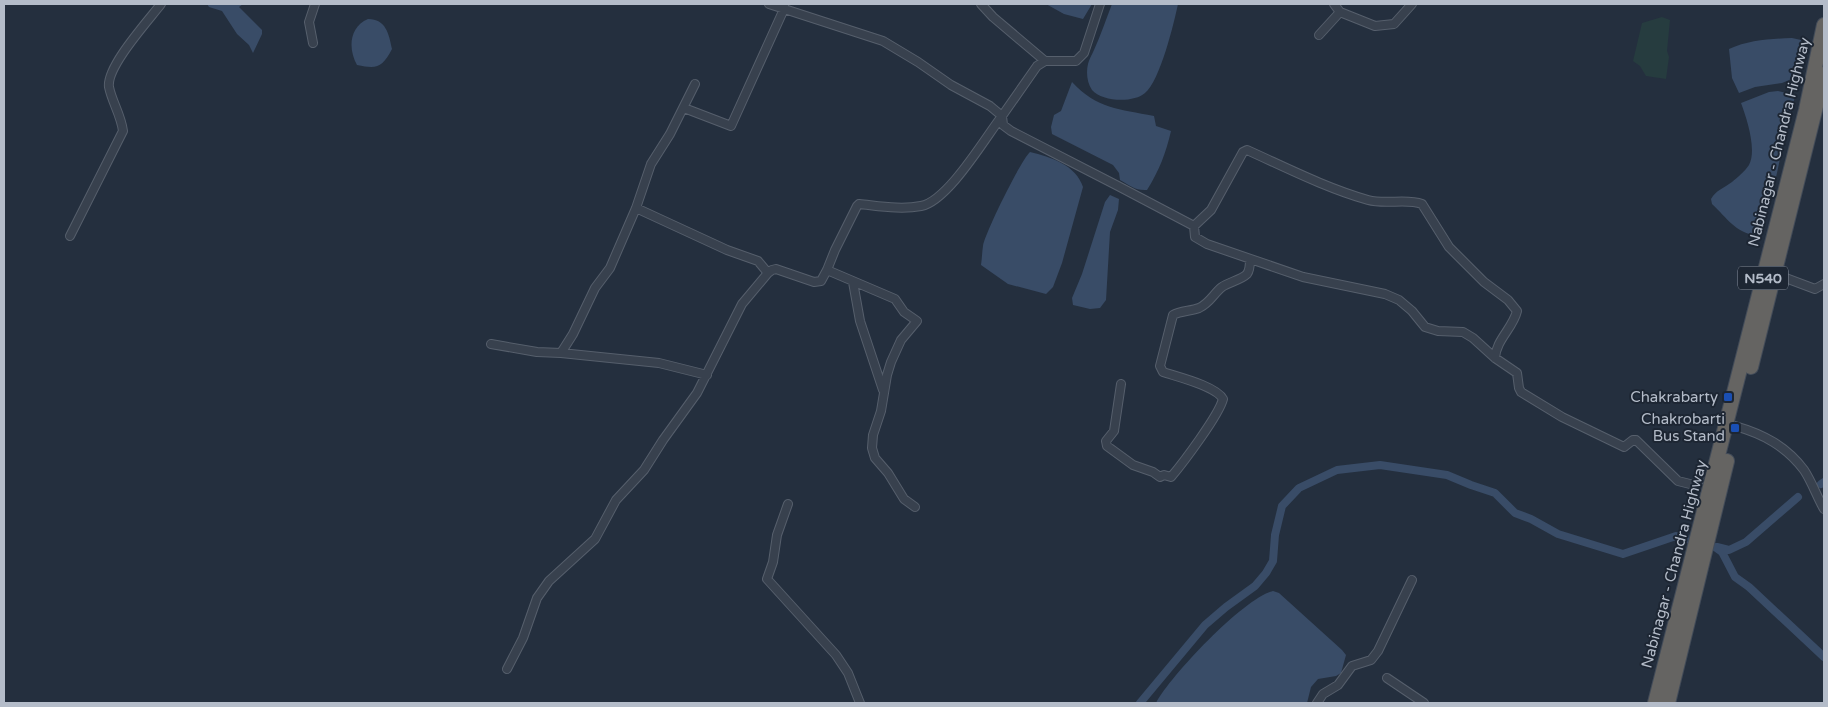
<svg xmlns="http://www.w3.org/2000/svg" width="1828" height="707" viewBox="0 0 1828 707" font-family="'Varela Round',sans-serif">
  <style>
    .green { fill: #263c3f }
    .water { fill: #394c67 }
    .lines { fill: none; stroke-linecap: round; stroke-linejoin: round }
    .canal { stroke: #394c67; stroke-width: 8 }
    .minor-casing { stroke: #565f6c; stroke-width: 10 }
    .trunk-casing { stroke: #434c59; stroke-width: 16 }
    .minor { stroke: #38414e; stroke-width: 8 }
    .trunk { stroke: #656462; stroke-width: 14 }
    .transit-dot { fill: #1a4fb4; stroke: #1d2633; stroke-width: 2 }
    .labels { text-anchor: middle; stroke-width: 4; stroke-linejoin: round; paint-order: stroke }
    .shield { fill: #1d2633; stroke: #878f9c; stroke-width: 1 }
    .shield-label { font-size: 14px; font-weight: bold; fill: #b4bcc9 }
    .street-label { font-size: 15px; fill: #b4bcc9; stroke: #1d2633 }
    .poi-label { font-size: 15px; fill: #b4bcc9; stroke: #1d2633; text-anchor: end }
  </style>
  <rect width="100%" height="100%" fill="#242f3e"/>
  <!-- green -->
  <path class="green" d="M1662 17 1670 20 1667 51 1669 57 1666 79 1646 76 1640 66 1633 61 1642 23Z"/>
  <!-- water -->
  <path class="water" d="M207 4H243L239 7 262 30V34L253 53 249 45 237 34 222 11 209 7Z
    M1046 4H1092L1083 19 1064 14Z
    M1112 4H1178C1174 23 1160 81 1145 93 1134 103 1102 102 1092 90 1087 83 1086 72 1088 64 1089 59 1092 55 1094 50 1101 35 1106 19 1112 4Z
    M368 19C386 19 389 34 392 49 382 68 377 69 357 65 348 49 349 27 368 19Z
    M1792 38 1801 40 1805 53 1799 76 1782 83 1755 87 1739 93 1732 78 1729 49C1749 40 1770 39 1792 38Z
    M1072 82C1097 109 1119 109 1154 116L1156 126 1171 131C1166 153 1159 171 1147 190 1136 191 1129 185 1120 180L1119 173 1113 165 1052 134 1051 127 1054 115 1061 111Z
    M1778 91 1795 95C1794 103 1791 110 1789 117 1779 157 1775 200 1756 236 1734 231 1728 219 1712 204L1711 199C1716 190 1724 188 1732 182 1737 178 1745 171 1749 165 1757 150 1747 119 1741 103L1769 92Z
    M1030 152C1051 157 1076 165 1083 187L1062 263 1053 287 1046 294 1008 284 981 265C982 259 982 252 983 246 985 233 1021 160 1030 152Z
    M1110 195 1119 199 1118 210 1110 232 1106 300 1100 308 1090 309 1073 305 1072 298 1082 274 1105 202Z
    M1273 591 1279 593 1342 650 1346 655 1341 673 1336 676 1318 679 1311 687 1307 703H1156C1171 675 1244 598 1273 591Z"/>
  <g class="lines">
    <!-- canal -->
    <path class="canal" d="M1821 484 1824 482
      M1717 547 1729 550 1746 542 1798 497
      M1140 703 1205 625 1226 607 1255 586 1266 573 1273 561 1275 535 1282 506 1299 488 1337 470 1380 465 1447 475 1471 485 1495 493 1515 513 1531 519 1558 534 1623 554 1676 536 1715 547 1722 552 1735 577 1749 587 1824 657"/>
    <!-- minor casing -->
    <g class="minor-casing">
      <path id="minor" d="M769 4 883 41 918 62 951 85 990 106 1002 116 1037 66 1045 61H1076L1084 53 1100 4
        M981 4 993 17 1045 61
        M1334 4 1340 12
        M1319 35 1340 12 1375 26 1394 24 1412 4
        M313 43 309 22 315 4
        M684 108 731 126 784 9V6
        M636 208 727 250 758 261 768 273
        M1194 226 1195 237 1207 244 1303 277 1385 294 1399 300 1412 311 1425 327 1438 331 1463 332 1473 338 1495 358 1517 373 1519 388 1521 392 1562 417 1624 447 1633 440H1636L1678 481 1694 485 1713 468
        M70 236 123 131C121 115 112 102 109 87 106 67 148 21 161 4
        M827 270 895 299 904 312 917 321 901 340 891 362 887 375 881 411 873 435 872 448 875 458 888 473 904 499 915 507
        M1775 274 1815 289 1824 284
        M853 282 860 321 883 390
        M491 344 537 352 561 353 573 334 595 288 610 268 636 208 651 164 670 134 695 84
        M561 353 659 363 707 375
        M1121 384 1114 431 1106 441 1107 446 1133 465 1153 472 1160 477 1164 475 1171 477C1183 463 1219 415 1223 399 1216 386 1178 377 1163 372L1160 366 1173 315C1180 311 1191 311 1199 308 1210 303 1214 293 1222 287 1229 282 1241 280 1247 274 1250 270 1250 264 1250 259
        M1735 426C1763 434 1786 446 1804 470 1812 482 1817 497 1824 509
        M788 504 777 535 773 562 767 579 836 655 848 673 860 703
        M507 669 523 638 537 598 549 581 595 539 616 500 644 470 663 440 697 393 742 304 768 273 772 270 776 269 814 282 821 281 827 270 835 250 857 206 859 204C879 206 901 210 921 206 948 201 985 138 1002 116L1003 125 1011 131 1118 186 1194 226 1211 210 1243 152 1247 150C1287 168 1326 188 1368 200 1386 205 1406 198 1422 204L1449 247 1484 282 1508 300 1517 311C1513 328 1496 340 1495 358
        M1387 678 1424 703
        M1317 703 1323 694 1338 685 1352 666 1371 660 1378 651 1412 580"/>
    </g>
    <!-- trunk casing -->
    <g class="trunk-casing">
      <path id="trunk" d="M1751 367 1824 74
        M1655 703 1806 110 1824 25
        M1668 703 1727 461"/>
    </g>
    <!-- minor -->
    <use href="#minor" class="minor"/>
    <!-- trunk -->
    <use href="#trunk" class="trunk"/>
  </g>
  <!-- markers -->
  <g class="transit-dot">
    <rect x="1723" y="392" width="10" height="10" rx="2.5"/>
    <rect x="1730" y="423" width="10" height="10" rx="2.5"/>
  </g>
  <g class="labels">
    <!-- shield labels -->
    <rect class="shield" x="1738" y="266.5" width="50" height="23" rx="4"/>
    <g class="shield-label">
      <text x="1763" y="283">N540</text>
    </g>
    <!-- street labels -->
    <g class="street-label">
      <text transform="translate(1779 142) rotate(-76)" y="5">Nabinagar - Chandra Highway</text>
      <text transform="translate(1674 564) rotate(-75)" y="5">Nabinagar - Chandra Highway</text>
    </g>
    <!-- poi labels -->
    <g class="poi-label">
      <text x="1718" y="402">Chakrabarty</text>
      <text x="1725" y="424">Chakrobarti<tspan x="1725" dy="17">Bus Stand</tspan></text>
    </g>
  </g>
  <!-- border -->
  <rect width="1828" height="707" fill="none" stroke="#b4bcc9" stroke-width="10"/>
</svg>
